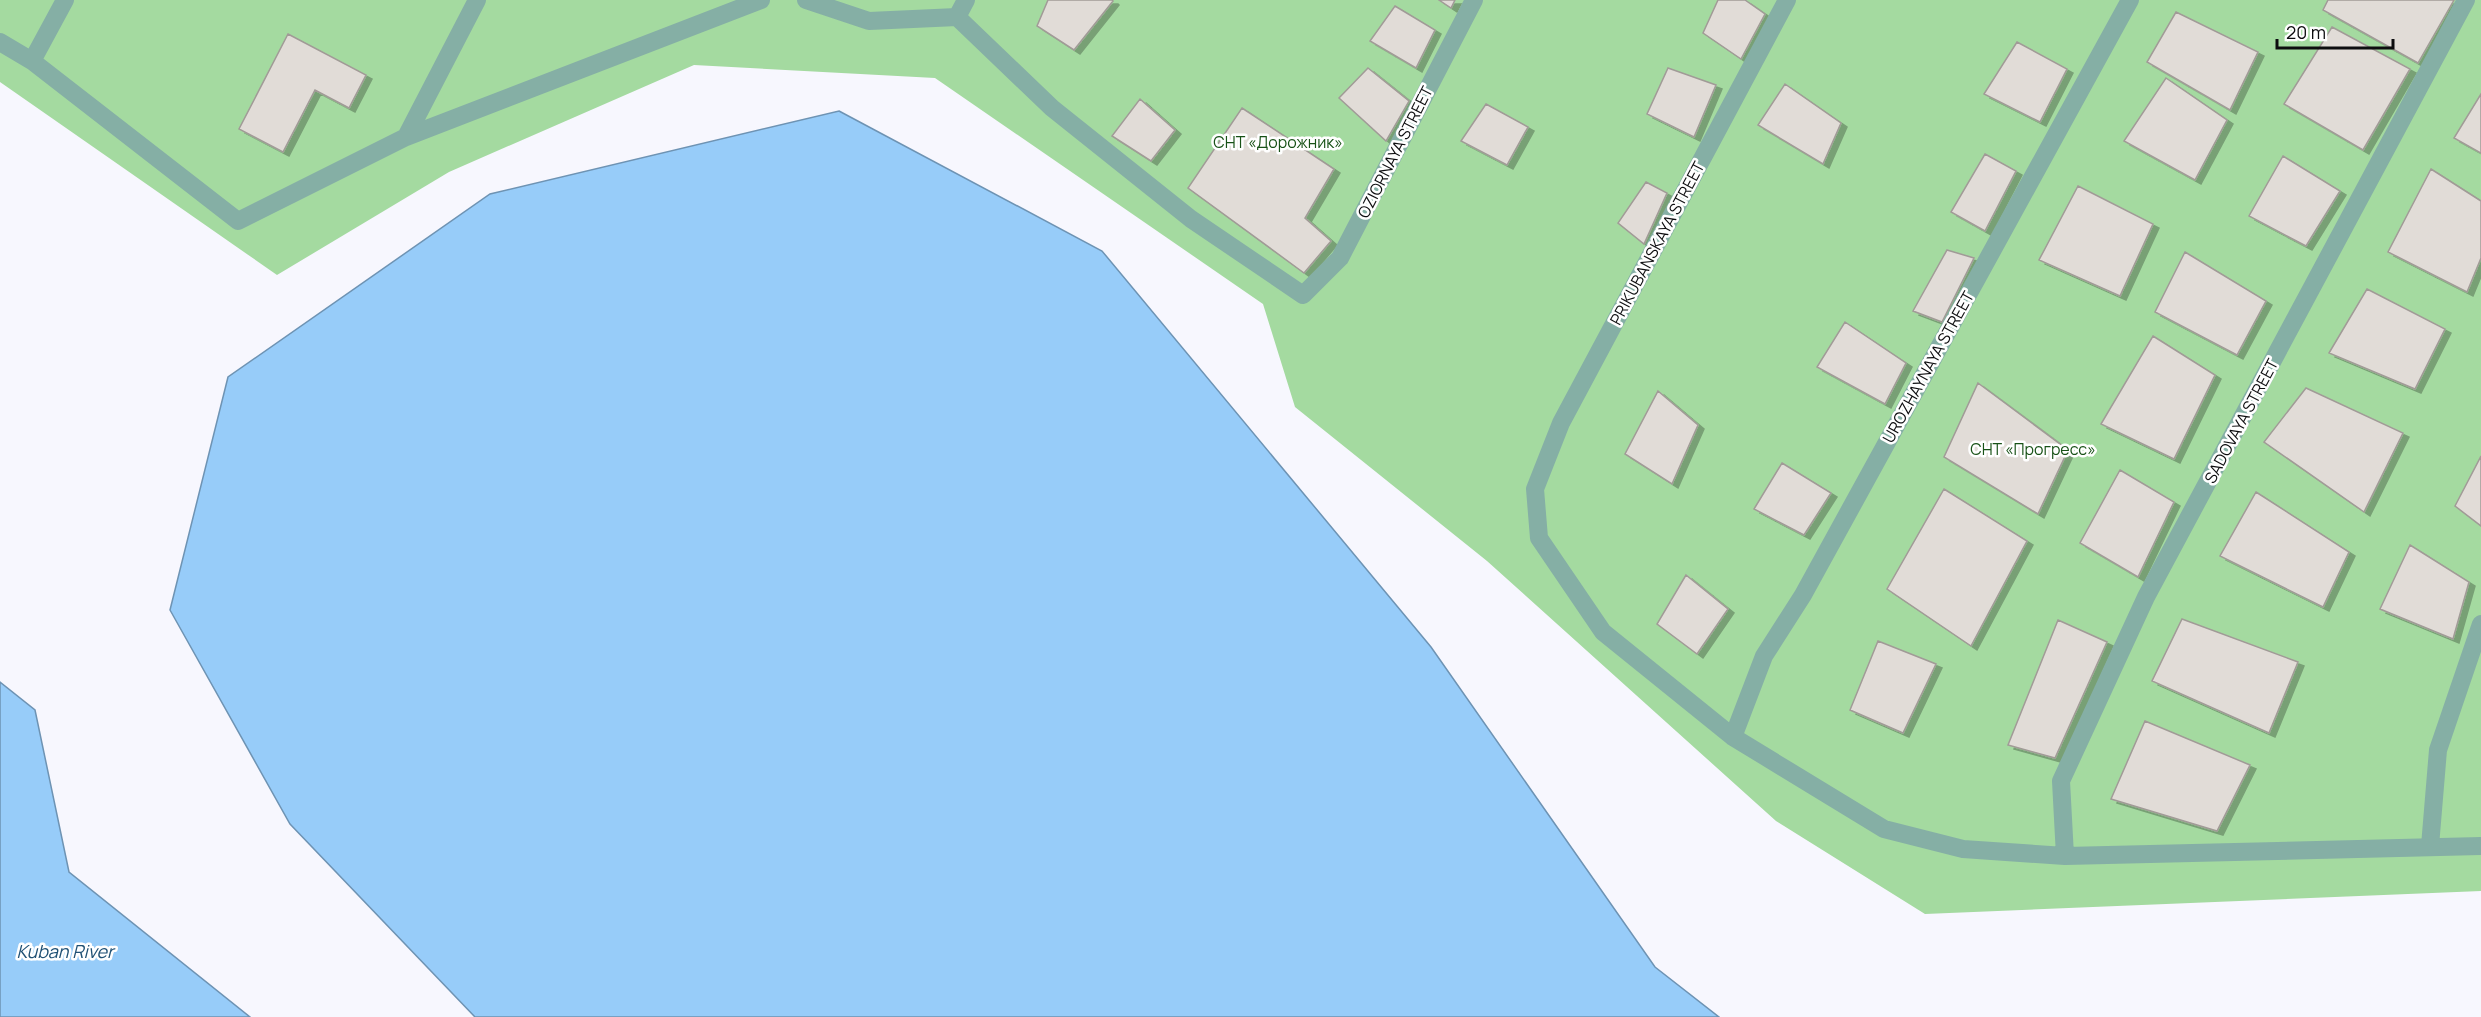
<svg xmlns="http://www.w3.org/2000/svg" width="2481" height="1017" viewBox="0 0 2481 1017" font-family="Manrope,sans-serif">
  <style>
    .green { fill: #a4daa0 }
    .water { fill: #97ccf9; stroke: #6e93b3; stroke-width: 1.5 }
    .building { fill: #e1dcd7; stroke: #a19b97; stroke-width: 1.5; filter: url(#shadow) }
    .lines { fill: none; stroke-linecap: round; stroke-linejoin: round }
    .street { stroke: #85afa5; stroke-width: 18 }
    .labels { text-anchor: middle; stroke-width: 5; stroke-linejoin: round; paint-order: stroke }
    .park-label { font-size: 16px; fill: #185217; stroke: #fff }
    .street-label { font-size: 16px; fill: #0d0d0f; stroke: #fff }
    .water-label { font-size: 18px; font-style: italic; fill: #205175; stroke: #fff }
  </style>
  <defs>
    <filter id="shadow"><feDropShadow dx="6" dy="4" stdDeviation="0" flood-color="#0004"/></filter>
  </defs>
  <rect width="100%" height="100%" fill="#f7f7fe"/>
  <!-- green -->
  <path class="green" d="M0 0H2481V891L1925 914 1776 821 1487 561 1295 407 1263 304 935 78 694 65 449 172 277 275 0 82Z"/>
  <!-- water -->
  <path class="water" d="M839 111 1102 251 1431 647 1655 967 1719 1017H475L290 824 170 610 228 377 490 194Z
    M0 682 35 710 69 872 250 1017H0Z"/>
  <!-- building -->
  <path class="building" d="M1048 0H1112L1113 1 1074 50 1037 26Z
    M1439 0H1455L1451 8Z
    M1718 0H1745L1765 14 1741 59 1703 33Z
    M2328 0H2454L2418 63 2323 10Z
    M1395 6 1435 30 1416 68 1370 41Z
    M2176 12 2258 52 2230 110 2147 62Z
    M2332 27 2410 69 2363 150 2284 104Z
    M288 34 366 75 349 108 315 90 283 152 239 129Z
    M2017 42 2067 69 2040 122 1984 94Z
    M1368 68 1409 101 1386 141 1339 98Z
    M1668 68 1716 85 1694 137 1647 114Z
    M2166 78 2227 120 2195 180 2124 141Z
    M1785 84 1841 123 1823 164 1758 125Z
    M2481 94V153L2454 138Z
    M1140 99 1175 130 1151 161 1112 136Z
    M1486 104 1528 127 1507 165 1461 141Z
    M1242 108 1334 169 1305 218 1331 241 1304 273 1188 188Z
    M1985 154 2016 171 1985 231 1951 212Z
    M2283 156 2340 191 2306 246 2249 216Z
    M2431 169 2481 201V258L2467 292 2388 252Z
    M1646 182 1667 193 1644 244 1618 223Z
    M2078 186 2153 224 2120 296 2039 260Z
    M1947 250 1974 258 1942 322 1913 311Z
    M2185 252 2266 301 2237 355 2155 312Z
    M2367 289 2445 329 2415 389 2329 353Z
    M1845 322 1906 363 1885 404 1817 367Z
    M2153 336 2215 375 2174 459 2101 424Z
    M1978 383 2068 450 2038 514 1944 457Z
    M2306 388 2403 433 2364 512 2264 442Z
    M1658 391 1698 425 1672 484 1625 454Z
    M2481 456V526L2455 506Z
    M1782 463 1831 493 1804 535 1754 509Z
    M2120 470 2174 502 2138 577 2080 543Z
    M1944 489 2027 541 1971 646 1887 589Z
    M2256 492 2349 552 2323 607 2220 556Z
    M2410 545 2469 582 2453 639 2380 609Z
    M1686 575 1728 609 1697 654 1657 624Z
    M2182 619 2298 662 2269 733 2152 681Z
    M2058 620 2107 642 2055 758 2008 745Z
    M1878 641 1936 664 1903 733 1850 710Z
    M2145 721 2250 765 2217 831 2111 799Z"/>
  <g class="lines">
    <!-- street -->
    <path class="street" d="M806 0 869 21 957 17 1052 108 1191 219 1303 295 1340 258 1474 0
      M1787 0 1561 423 1535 489 1539 538 1603 632 1733 737 1884 829 1963 849 2065 856 2481 846
      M957 17 966 0
      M0 42 32 61 238 221 406 137 761 0
      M32 61 65 0
      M406 137 477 0
      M1733 737 1764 656 1803 595 2130 0
      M2430 846 2438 750 2481 624
      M2065 856 2061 781 2146 597 2466 0"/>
  </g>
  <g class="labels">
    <!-- park labels -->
    <g class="park-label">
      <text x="1278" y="148">СНТ «Дорожник»</text>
      <text x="2033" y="455">СНТ «Прогресс»</text>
    </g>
    <!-- street labels -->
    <g class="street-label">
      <text transform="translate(1395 152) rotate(-63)" y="6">OZIORNAYA STREET</text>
      <text transform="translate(1657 243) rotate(-62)" y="6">PRIKUBANSKAYA STREET</text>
      <text transform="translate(1928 367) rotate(-61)" y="6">UROZHAYNAYA STREET</text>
      <text transform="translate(2241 421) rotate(-62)" y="6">SADOVAYA STREET</text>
    </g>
    <!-- water labels -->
    <g class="water-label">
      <text x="65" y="958">Kuban River</text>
    </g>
  </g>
  <!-- scale -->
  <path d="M2277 39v9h116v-9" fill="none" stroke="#0d0d0f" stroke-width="3"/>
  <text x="2286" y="39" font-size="18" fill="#0d0d0f" stroke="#ffffff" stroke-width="4.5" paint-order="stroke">20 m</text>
</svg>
